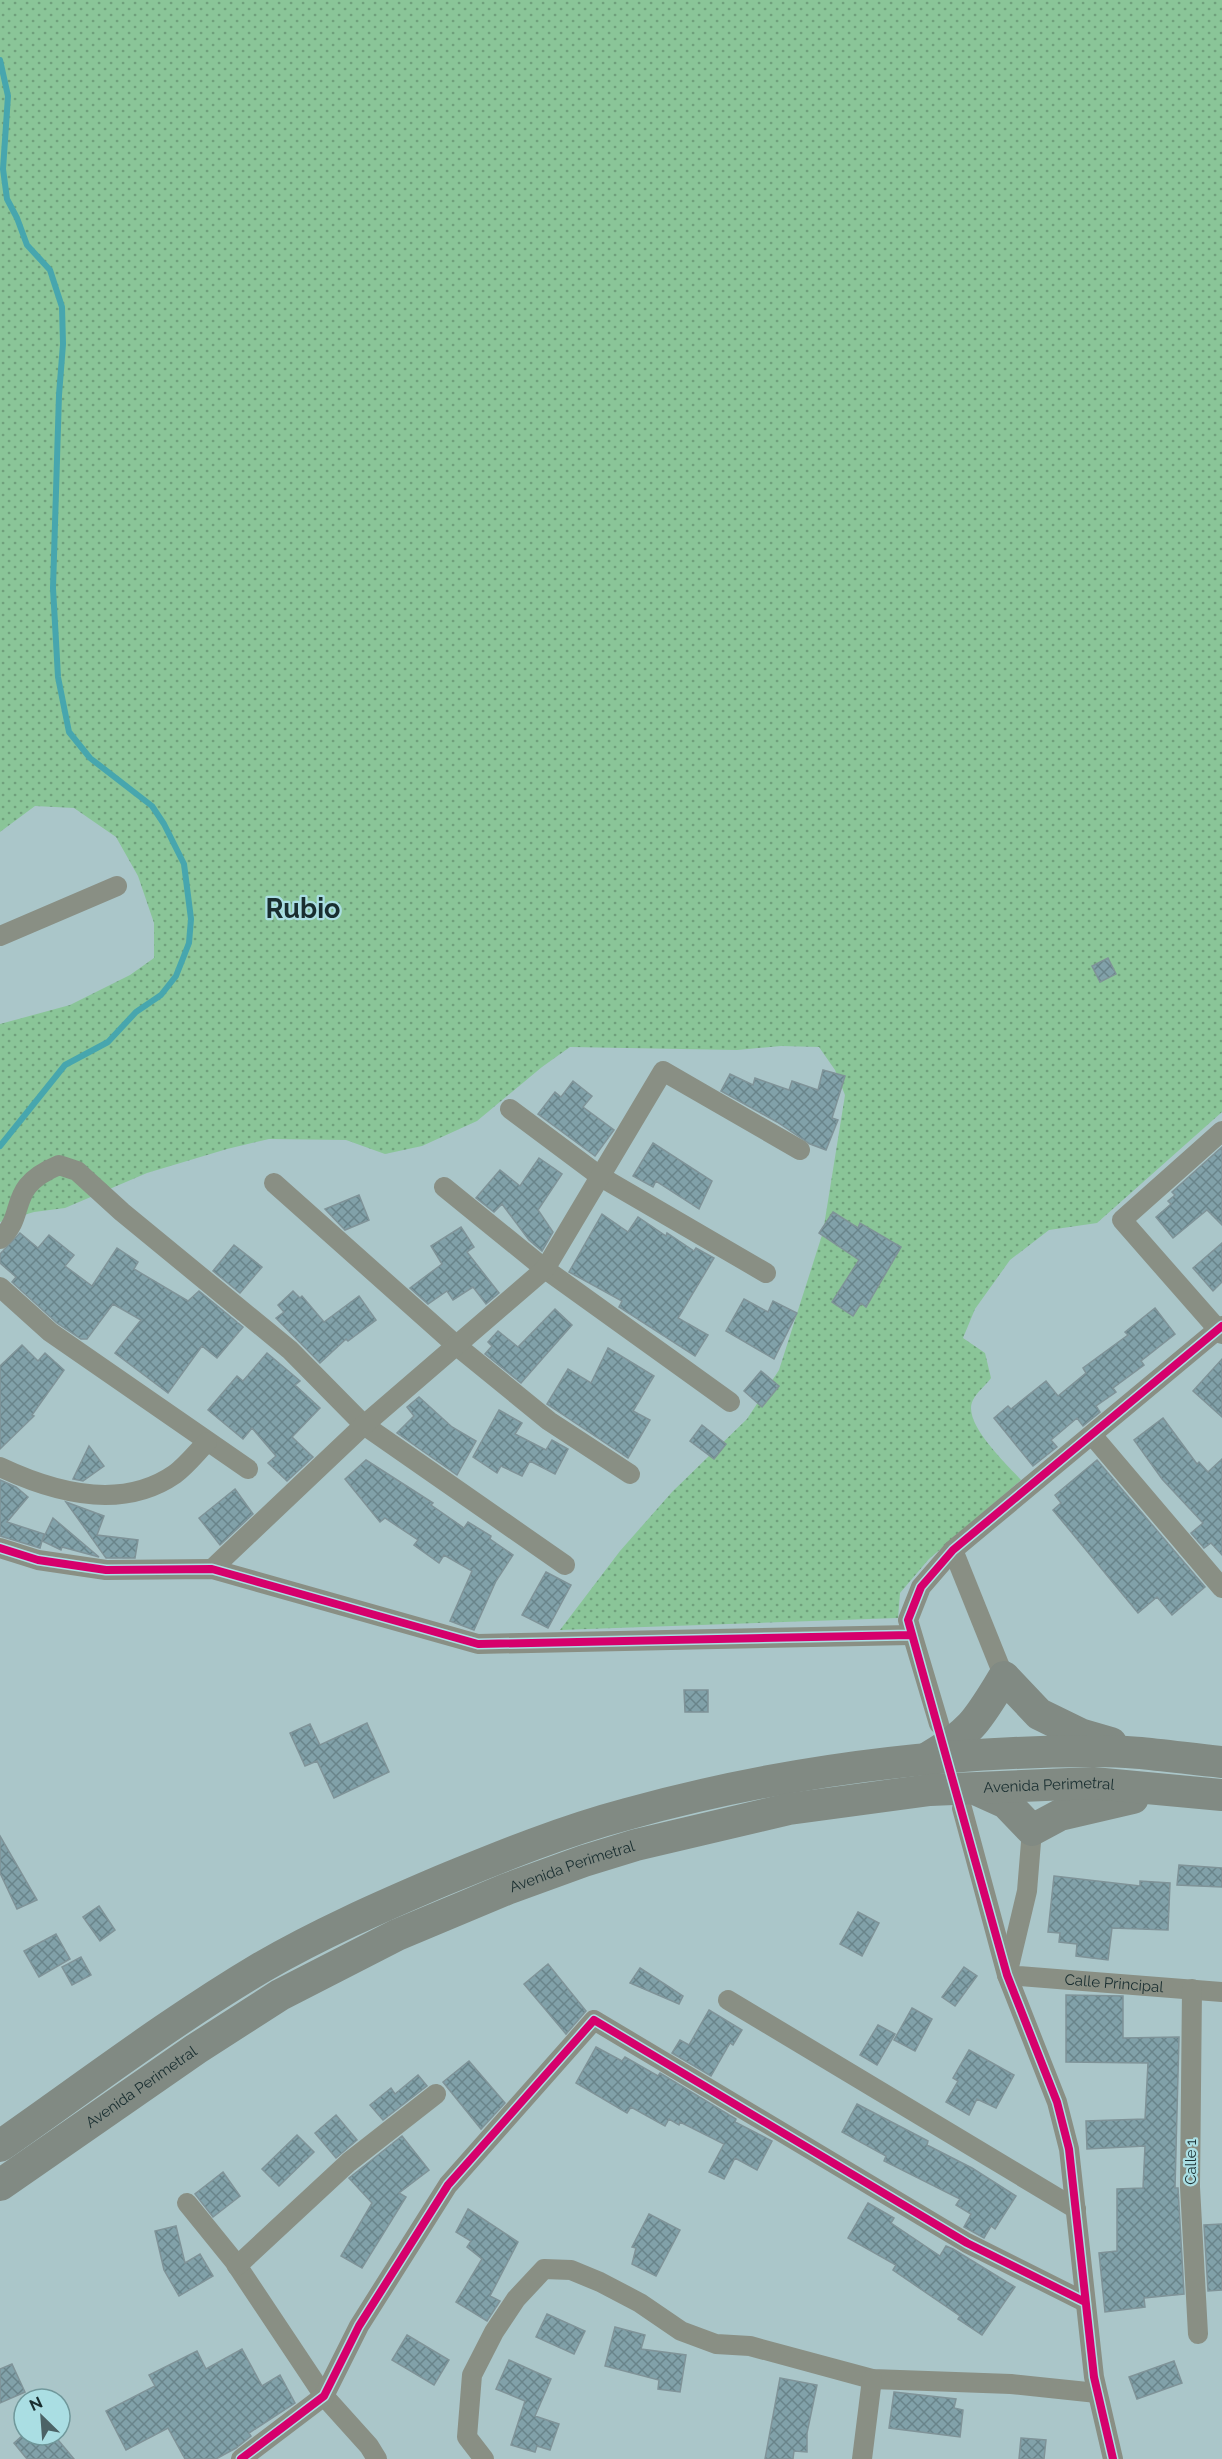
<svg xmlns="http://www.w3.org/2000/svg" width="1222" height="2459" viewBox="0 0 1222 2459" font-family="Raleway,sans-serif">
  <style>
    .grass { fill: url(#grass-dots) }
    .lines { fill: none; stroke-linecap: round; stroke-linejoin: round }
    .stream { stroke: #47a6ae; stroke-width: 6 }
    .building { fill: url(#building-cross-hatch); stroke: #7f9398; stroke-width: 1.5 }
    .street { stroke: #898f84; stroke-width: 20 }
    .primary { stroke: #818a83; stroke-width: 32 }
    .cycleway-casing { stroke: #aadee3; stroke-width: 11 }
    .cycleway { stroke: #d6006c; stroke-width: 8 }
    .labels { text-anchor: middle; stroke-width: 4.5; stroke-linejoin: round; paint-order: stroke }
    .street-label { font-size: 15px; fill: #192e30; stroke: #aadee3 }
    .town-label { font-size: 27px; font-weight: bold; fill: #192e30; stroke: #aadee3 }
  </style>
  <defs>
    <pattern id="grass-dots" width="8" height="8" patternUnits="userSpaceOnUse" patternTransform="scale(1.5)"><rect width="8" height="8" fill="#8ac598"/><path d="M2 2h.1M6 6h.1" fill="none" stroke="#70a07c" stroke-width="1.8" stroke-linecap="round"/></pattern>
    <pattern id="building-cross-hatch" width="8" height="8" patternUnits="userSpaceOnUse" patternTransform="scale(1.5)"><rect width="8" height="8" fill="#81a1a9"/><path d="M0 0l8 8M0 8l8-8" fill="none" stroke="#69848a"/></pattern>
  </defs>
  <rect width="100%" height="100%" fill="#aac6c9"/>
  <!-- grass -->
  <path class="grass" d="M0 0H1222V1112L1097 1223 1049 1230 1010 1260 975 1309 963 1338 985 1353 991 1378C986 1385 977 1392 973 1400 961 1422 1007 1464 1021 1480L929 1559 900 1593 898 1618 560 1630 620 1551 672 1492 747 1419 779 1370 823 1232 845 1095 835 1070 819 1047 781 1046 737 1050 570 1047 542 1067 477 1121 422 1146 385 1154 346 1140 269 1139 227 1149 147 1173 65 1208 34 1212 0 1222V1024L70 1005 130 975 154 958V923L138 876 116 837 74 808 35 806 0 832Z"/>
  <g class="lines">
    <!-- stream -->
    <path class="stream" d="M0 60 8 96 3 169 7 199 17 218 27 245 50 270 62 307 63 344 59 395 53 588 58 677 69 732 90 758 152 806 164 824 184 864 191 919 189 943 176 976 161 995 136 1012 108 1042 65 1065 0 1146"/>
  </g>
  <!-- building -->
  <path class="building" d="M1108 958 1116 974 1100 982 1092 966Z
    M823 1070 845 1076 832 1118 838 1120 826 1150 810 1144 777 1122 721 1091 730 1074 753 1085 755 1078 789 1090 792 1081 818 1090Z
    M573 1081 592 1096 583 1107 614 1130 595 1156 538 1114 555 1092 561 1097Z
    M653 1143 712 1181 699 1209 656 1181 653 1187 633 1176Z
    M1222 1147V1225L1207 1210 1173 1238 1156 1217 1171 1204 1168 1201 1175 1195 1172 1192Z
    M539 1158 562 1174 538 1210 553 1232 542 1251 529 1240 502 1204 494 1212 476 1198 500 1170 520 1186Z
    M359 1195 369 1220 345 1230 325 1209Z
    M833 1212 858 1228 860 1223 901 1247 866 1307 861 1303 853 1316 832 1302 859 1260 819 1233Z
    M602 1214 628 1232 638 1217 666 1236 667 1233 694 1251 696 1248 714 1258 678 1318 708 1335 695 1356 619 1307 622 1301 569 1272Z
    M461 1227 474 1247 467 1252 499 1293 486 1304 473 1287 453 1300 447 1291 428 1304 410 1288 442 1264 431 1246Z
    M20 1233 38 1248 49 1235 74 1255 65 1266 92 1286 117 1248 138 1262 134 1269 188 1301 199 1291 243 1327 217 1358 202 1346 168 1393 115 1353 141 1320 113 1304 87 1339H81L57 1323 12 1282 16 1277 0 1263V1254Z
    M1222 1243V1282L1213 1291 1193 1268Z
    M234 1245 262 1267 240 1293 213 1271Z
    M293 1291 300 1298 302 1296 324 1322 359 1296 376 1320 348 1341 346 1339 320 1363 276 1318 284 1312 278 1305Z
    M744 1299 768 1312 773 1301 797 1313 774 1359 726 1331Z
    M1155 1308 1175 1334 1141 1361 1144 1365 1113 1388 1116 1392 1096 1406 1100 1412 1083 1426 1077 1418 1051 1440 1057 1447 1033 1466 994 1418 1008 1406 1011 1409 1046 1381 1058 1396 1086 1373 1083 1368 1128 1335 1125 1332Z
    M555 1309 572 1325 521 1383 485 1354 492 1346 488 1342 498 1331 518 1347Z
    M22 1345 38 1361 45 1353 64 1370 32 1415 34 1416 0 1449V1366Z
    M608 1348 654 1376 633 1411 650 1420 628 1458 547 1404 568 1369 591 1383Z
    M267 1353 300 1381 295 1385 320 1408 292 1437 313 1457 287 1481 268 1463 276 1456 252 1428 243 1439 208 1410 237 1376 243 1381Z
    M1222 1359V1417L1193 1391Z
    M761 1371 779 1386 762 1407 744 1391Z
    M419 1397 452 1427 476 1441 457 1475 397 1433 414 1416 407 1407Z
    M499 1410 522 1423 515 1434 546 1450 552 1440 568 1449 555 1474 530 1461 522 1476 501 1466 497 1473 473 1457Z
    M1163 1418 1197 1464 1199 1462 1208 1472 1222 1459V1555L1211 1543 1204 1548 1191 1533 1203 1523 1162 1479 1134 1440Z
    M702 1425 726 1444 714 1459 690 1441Z
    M89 1446 104 1466 83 1481 73 1479Z
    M366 1460 433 1503 431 1505 464 1528 468 1522 491 1536 490 1539 513 1555 496 1581 474 1630 450 1621 472 1571 444 1555 439 1563 414 1545 418 1540 385 1518 380 1522 345 1479Z
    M1097 1460 1205 1587 1172 1615 1157 1597 1138 1613 1053 1510 1061 1503 1055 1495Z
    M0 1480 16 1487 28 1497 7 1522 44 1534 40 1548 0 1536Z
    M235 1489 253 1514 220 1545 199 1518Z
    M66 1502 104 1516 97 1535 138 1540 135 1558H106Z
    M53 1518 99 1557 62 1547 61 1550 42 1541Z
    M546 1572 571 1585 548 1628 522 1615Z
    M684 1690H708V1712H685Z
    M367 1723 389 1772 334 1798 317 1761 305 1766 290 1733 310 1724 320 1745Z
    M0 1836 37 1900 17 1909 0 1873Z
    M1179 1865 1222 1868V1887L1177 1885Z
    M1054 1876 1140 1886V1881L1170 1883 1168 1930 1112 1928 1108 1960 1076 1956 1077 1944 1059 1942 1060 1933 1048 1932Z
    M99 1906 115 1930 100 1941 83 1917Z
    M858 1912 879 1923 862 1956 840 1944Z
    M56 1934 70 1959 39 1977 24 1951Z
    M81 1957 91 1975 72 1985 62 1967Z
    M548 1964 586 2011 566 2034 524 1984Z
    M964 1967 977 1976 955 2006 942 1997Z
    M640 1968 683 1996 679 2004 630 1983Z
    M1066 1995 1123 1996V2038L1179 2037 1175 2188H1178L1184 2294 1144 2298 1145 2307 1105 2312 1099 2253 1117 2251V2189L1143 2188 1145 2146 1087 2149 1086 2121 1145 2119 1148 2063 1066 2062Z
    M912 2008 932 2019 915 2051 894 2040Z
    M709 2010 742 2030 733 2045 730 2043 711 2076 672 2053 680 2040 689 2045Z
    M878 2025 895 2034 877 2065 860 2055Z
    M596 2047 622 2061 625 2057 658 2076 660 2073 736 2119 735 2122 772 2141 757 2170 735 2158 724 2179 709 2172 724 2144 680 2122 679 2125 669 2119 665 2126 631 2107 627 2113 576 2083Z
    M969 2050 1014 2075 996 2108 977 2099 969 2115 946 2102 958 2081 953 2078Z
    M469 2061 505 2103 481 2129 443 2082Z
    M418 2075 427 2086 383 2120 370 2105 391 2088 395 2094Z
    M857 2104 928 2141 927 2145 972 2168 1016 2196 995 2229 991 2226 984 2238 964 2227 971 2214 956 2205 960 2199 884 2161 886 2156 842 2132Z
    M336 2115 357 2140 336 2158 315 2133Z
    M297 2135 314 2152 279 2186 262 2169Z
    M402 2136 429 2170 399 2193 406 2197 362 2268 341 2256 372 2203 349 2178Z
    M223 2172 240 2196 213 2217 195 2194Z
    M868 2203 894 2218 891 2223 940 2256 946 2246 953 2249 1015 2287 982 2335 958 2319 960 2316 893 2270 896 2265 848 2238Z
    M468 2209 518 2242 490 2296 500 2301 487 2321 456 2302 482 2259 467 2247 471 2241 456 2232Z
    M649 2214 680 2230 656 2276 632 2264 636 2248 632 2247Z
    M1222 2224V2290L1208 2291 1204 2225Z
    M176 2226 185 2263 200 2254 213 2276 179 2296 164 2270 155 2231Z
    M547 2314 585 2331 574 2354 536 2337Z
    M615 2327 645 2335 641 2349 686 2355 680 2392 658 2389 659 2380 605 2366Z
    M407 2335 449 2360 434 2385 392 2360Z
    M242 2349 262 2386 280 2375 295 2403 249 2433 251 2436 236 2448 216 2459H185L168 2428 126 2450 106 2411 155 2386 149 2375 197 2351 206 2369Z
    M509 2360 551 2379 535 2416 559 2424 550 2450 537 2446 535 2452 511 2445 525 2401 496 2389Z
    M1174 2361 1182 2383 1137 2399 1129 2377Z
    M12 2364 25 2392 0 2403V2369Z
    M780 2378 817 2385 807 2433V2452L794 2451 793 2459H765Z
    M894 2392 956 2399 954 2408 963 2410 960 2437 889 2428Z
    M23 2435H54L74 2459H27L14 2443Z
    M1021 2438 1046 2440 1044 2459H1019Z"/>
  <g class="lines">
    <!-- street -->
    <g class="street">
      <path d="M0 936 117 886"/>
      <path d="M510 1109 601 1177 766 1273"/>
      <path d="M1222 1131 1122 1220 1222 1334"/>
      <path d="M274 1183 457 1346 549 1421 630 1474"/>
      <path d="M444 1187 545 1269 730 1402"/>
      <path d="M0 1239C29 1213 4 1188 59 1165L77 1171 122 1212 290 1350 364 1425 565 1565"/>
      <path d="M0 1287 50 1332 248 1469"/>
      <path d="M1092 1435 1222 1588"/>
      <path d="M0 1467C53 1492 122 1511 175 1474 187 1465 197 1452 207 1442"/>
      <path d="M0 1548 38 1560 106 1570 212 1569 478 1644 911 1635"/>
      <path d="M953 1550 1004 1677"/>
      <path d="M212 1569 364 1425 545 1269 663 1071 800 1150"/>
      <path d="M939 1724 908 1620 921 1587 953 1550 1222 1326"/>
      <path d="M962 1808 1007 1975 1057 2102 1069 2149 1094 2377 1113 2459"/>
      <path id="s1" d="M1032 1830 1027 1891 1007 1975 1222 1992"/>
      <path d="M1192 1989 1190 2187 1198 2334"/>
      <path d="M728 2000 1076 2209"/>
      <path d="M187 2203 234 2261 324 2396 369 2446 377 2459"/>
      <path d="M237 2266 349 2162 436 2094"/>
      <path d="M241 2459 324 2396 359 2326 448 2185 594 2020 967 2243 1085 2302"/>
      <path d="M484 2459 467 2437 472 2375 494 2332 516 2299 544 2269 571 2270 600 2282 640 2303 681 2331 716 2344 750 2346 872 2379 1011 2384 1097 2393"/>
      <path d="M862 2459 872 2379"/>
    </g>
    <!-- primary -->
    <g class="primary">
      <path d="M929 1757C973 1731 978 1719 1004 1677L1039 1714 1080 1734 1111 1743"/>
      <path d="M975 1789 1006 1803 1032 1830 1060 1815 1133 1798"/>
      <path d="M0 2146C86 2086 171 2021 262 1967 319 1934 380 1907 441 1881 502 1856 563 1831 627 1814 778 1772 934 1752 1090 1751 1134 1750 1179 1758 1222 1762"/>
      <path id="s2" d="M0 2185 196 2049 280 1995 397 1935 507 1889 584 1861 636 1845 789 1809 930 1790 1093 1783 1222 1795"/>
    </g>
    <!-- cycleway casing -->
    <g class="cycleway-casing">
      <path id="cycleway" d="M0 1548 38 1560 106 1570 212 1569 478 1644 911 1635
        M241 2459 324 2396 359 2326 448 2185 594 2020 967 2243 1085 2302
        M1113 2459 1094 2377 1069 2149 1057 2102 1007 1975 908 1620 921 1587 953 1550 1222 1326"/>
    </g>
    <!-- cycleway -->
    <use href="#cycleway" class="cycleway"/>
  </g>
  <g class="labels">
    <!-- street labels -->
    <g class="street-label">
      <text dy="5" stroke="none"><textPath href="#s2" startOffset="1144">Avenida Perimetral</textPath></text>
      <text dy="5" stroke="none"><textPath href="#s2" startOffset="658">Avenida Perimetral</textPath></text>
      <text dy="5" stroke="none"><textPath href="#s1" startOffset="255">Calle Principal</textPath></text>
      <text dy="5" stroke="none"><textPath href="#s2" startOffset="172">Avenida Perimetral</textPath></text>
      <text transform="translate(1191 2162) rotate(-90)" y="5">Calle 1</text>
    </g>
    <!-- town labels -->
    <g class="town-label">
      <text x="303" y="918">Rubio</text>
    </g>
  </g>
  <!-- north arrow -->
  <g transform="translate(42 2417) rotate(335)"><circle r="28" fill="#aadee3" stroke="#70989b" stroke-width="1.5"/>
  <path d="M0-4.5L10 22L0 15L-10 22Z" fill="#4c6366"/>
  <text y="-9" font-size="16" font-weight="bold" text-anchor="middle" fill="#192e30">N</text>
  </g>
</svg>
